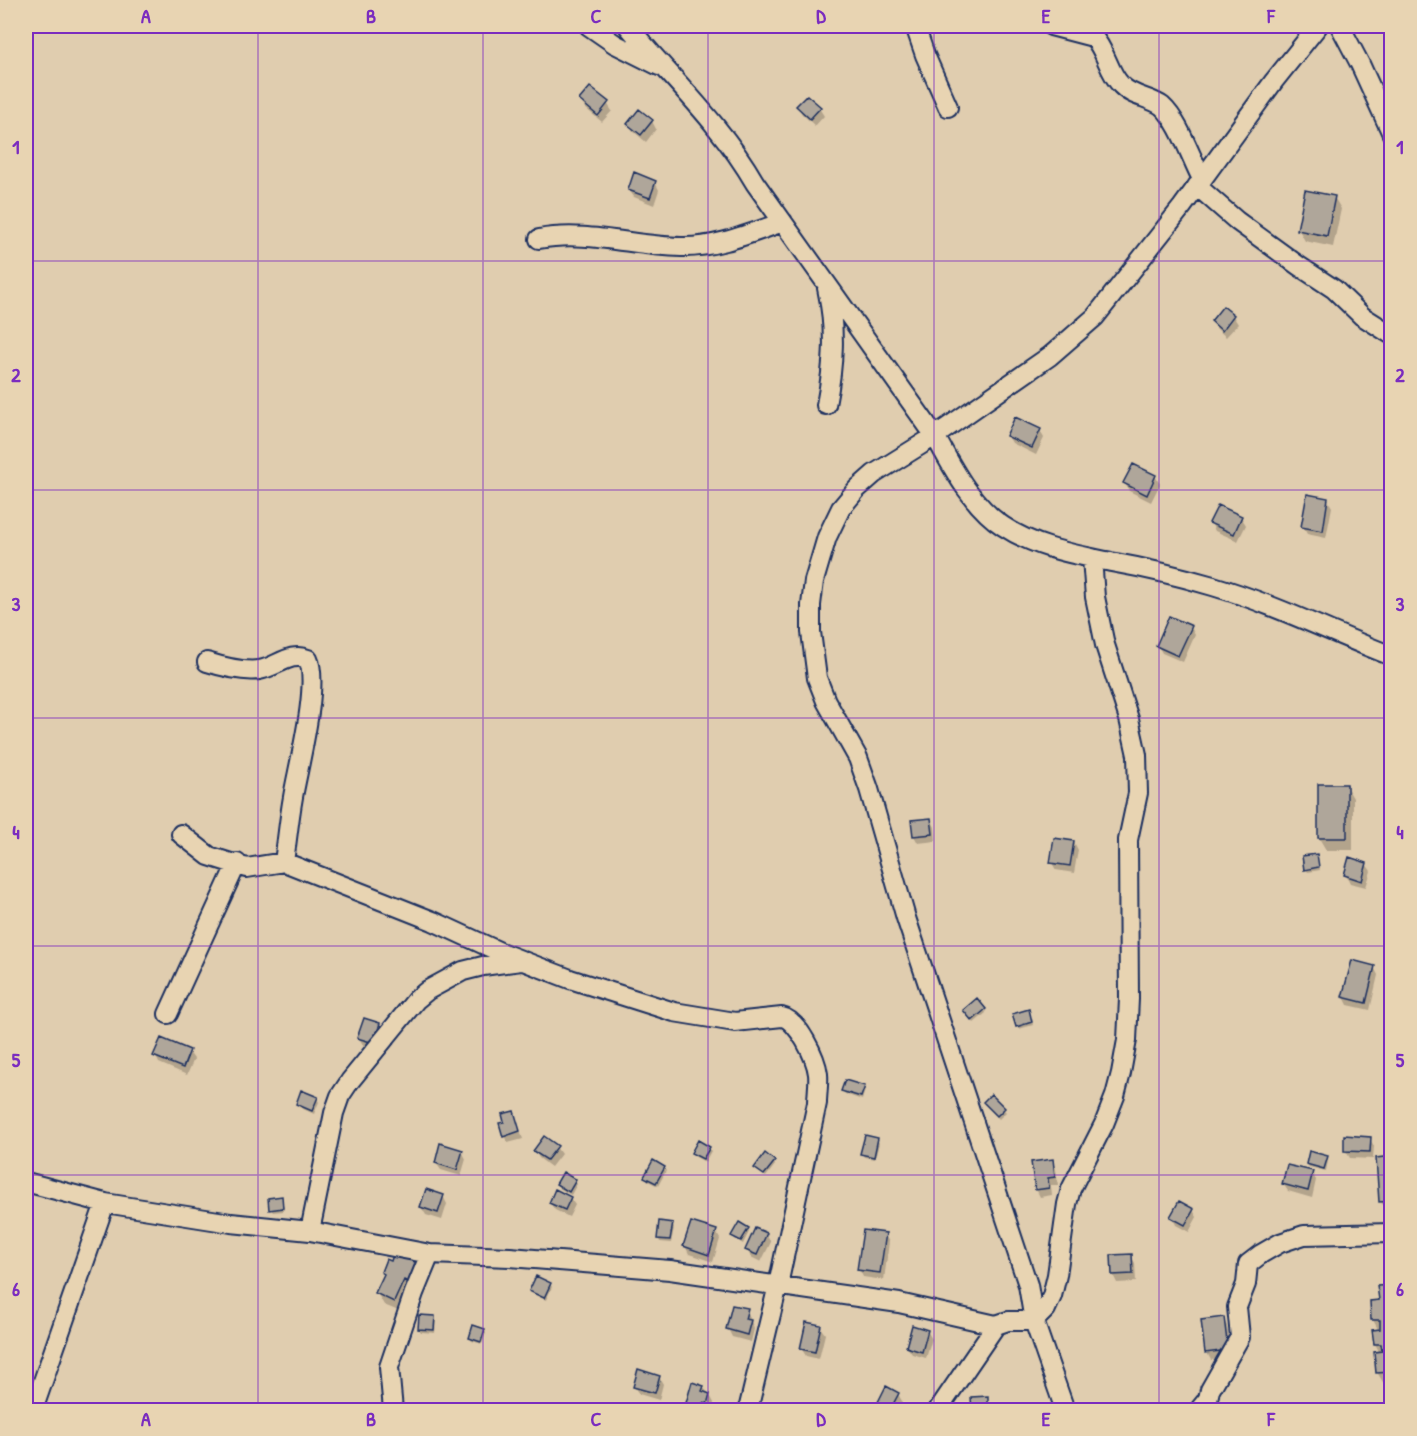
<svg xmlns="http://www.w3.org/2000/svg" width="1417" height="1436" viewBox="0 0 1417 1436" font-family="'Patrick Hand',sans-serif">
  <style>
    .shadow { fill: #0003 }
    .building { fill: #afa69a; stroke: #1b2f5e; stroke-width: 1.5 }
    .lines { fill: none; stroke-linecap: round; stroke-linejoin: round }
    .minor-casing { stroke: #1b2f5e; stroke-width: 22 }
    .minor { stroke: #e8d4b2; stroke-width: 18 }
    .grid { fill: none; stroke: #7b2cbf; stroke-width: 1.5; stroke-opacity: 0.55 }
    .neatline { fill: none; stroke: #7b2cbf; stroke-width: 2 }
    .grid-label { font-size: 20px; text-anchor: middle; font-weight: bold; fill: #7b2cbf }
  </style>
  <rect width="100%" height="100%" fill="#e0cdaf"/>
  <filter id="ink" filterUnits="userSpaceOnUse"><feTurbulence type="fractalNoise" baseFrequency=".0167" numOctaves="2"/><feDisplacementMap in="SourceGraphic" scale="12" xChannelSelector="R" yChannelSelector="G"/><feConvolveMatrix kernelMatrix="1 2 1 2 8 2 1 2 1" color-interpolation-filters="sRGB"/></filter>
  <g filter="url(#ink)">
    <!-- shadow -->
    <path class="shadow" d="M580 100 607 103 612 111 602 122 585 108Z
      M798 107 819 108 824 116 815 126 802 114Z
      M639 111 652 121 656 129 646 142 633 131 629 124Z
      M655 182 659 190 654 205 634 197 629 190Z
      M1334 197 1341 209 1333 247 1305 241 1299 230Z
      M1223 308 1233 316 1238 324 1226 337 1217 329 1212 322Z
      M1040 431 1044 438 1036 455 1012 443 1008 436Z
      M1155 476 1160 484 1151 502 1129 491 1125 483Z
      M1327 499 1332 507 1326 538 1307 534 1303 527Z
      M1241 517 1246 525 1238 541 1215 531 1211 523Z
      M1191 627 1195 635 1183 662 1162 653 1158 646Z
      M1346 786 1353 798V850H1326L1319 838Z
      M931 820 935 827 936 841 918 843 914 836Z
      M1074 842 1078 850 1074 873 1056 870 1052 863Z
      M1316 855 1320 870 1308 872 1306 869Z
      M1366 864 1371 871 1366 887 1350 883 1346 875Z
      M1374 967 1378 975 1370 1010 1348 1005 1344 997Z
      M985 1010 986 1013 974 1023 967 1013Z
      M1030 1014 1033 1025 1019 1029 1017 1026Z
      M379 1024 384 1032 378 1050 363 1045 359 1038Z
      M189 1052 194 1059 187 1075 159 1063 155 1055Z
      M864 1087 865 1090 862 1100 845 1094 843 1091Z
      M991 1096 1006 1112 999 1119 987 1106Z
      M317 1099 319 1102 314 1114 299 1107 297 1104Z
      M513 1112 523 1139 508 1143 504 1136 506 1123Z
      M877 1139 879 1143 875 1159 864 1157 862 1153Z
      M1370 1139 1374 1146 1373 1159 1350 1158 1345 1150Z
      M556 1147 561 1154 551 1167 539 1158 535 1151Z
      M709 1148 711 1151 705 1162 694 1156 693 1153Z
      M462 1151 466 1159 461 1176 441 1170 436 1163Z
      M1327 1157 1328 1161 1326 1171 1309 1167 1307 1164Z
      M1392 1158V1213H1388L1381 1202Z
      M1052 1161 1056 1169 1058 1185H1051L1052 1195 1040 1197 1036 1189Z
      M774 1162 775 1165 766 1177 756 1168Z
      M664 1168 666 1171 658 1186 648 1181 646 1177Z
      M1312 1173 1316 1180 1312 1198 1288 1191 1283 1184Z
      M575 1181 577 1184 571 1195 559 1188 557 1184Z
      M443 1196 447 1204 442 1220 426 1215 421 1207Z
      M281 1198 284 1211 273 1212 271 1209Z
      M570 1198 575 1205 569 1217 555 1210 550 1203Z
      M1193 1210 1197 1217 1189 1232 1176 1225 1172 1217Z
      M672 1224 674 1228 671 1243 660 1242 658 1238Z
      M748 1229 749 1232 743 1244 735 1239 733 1236Z
      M756 1230 766 1235 771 1242 761 1262 751 1257 747 1250Z
      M716 1232 720 1239 713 1262 689 1254 685 1246Z
      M885 1235 889 1242 884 1280 863 1277 859 1269Z
      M1131 1256 1135 1263 1136 1282 1117 1283 1113 1275 1112 1257Z
      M418 1265 401 1312 384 1305 377 1293 385 1276 382 1272Z
      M550 1284 552 1287 546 1300 533 1294 531 1291Z
      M1392 1286V1384H1384L1377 1372 1380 1353 1375 1344 1379 1331 1373 1320 1380 1301Z
      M747 1310 754 1329 751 1342 732 1337 728 1329Z
      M434 1318 436 1321 435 1333 421 1332 419 1329Z
      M1223 1319 1227 1326 1231 1357 1211 1360 1207 1353Z
      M820 1327 825 1334 819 1359 806 1356 801 1348Z
      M484 1330 486 1333 482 1344 472 1341 470 1338Z
      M927 1331 932 1339 926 1358 912 1354 907 1347Z
      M659 1377 663 1384 659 1400 639 1394 634 1387Z
      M693 1384 703 1387 710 1395 714 1403 712 1410H685Z
      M886 1388 898 1394 902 1401 897 1410H875Z
      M973 1398H987L991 1406V1410H973Z"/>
    <!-- building -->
    <path class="building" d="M590 87 609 102 598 116 579 100Z
      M807 95 821 107 810 119 796 106Z
      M639 109 653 120 641 135 627 124Z
      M634 172 656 181 650 198 628 190Z
      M1305 190 1335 196 1327 236 1297 230Z
      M1223 306 1234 315 1222 331 1211 321Z
      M1015 417 1041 429 1032 448 1006 436Z
      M1133 464 1156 475 1147 495 1123 483Z
      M1307 494 1328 498 1323 531 1301 527Z
      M1218 505 1242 516 1234 534 1209 523Z
      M1169 616 1192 626 1178 656 1156 646Z
      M1318 784H1347V838H1318Z
      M931 818 933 834 913 836 911 820Z
      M1054 838 1074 841 1070 866 1050 863Z
      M1317 854 1319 867 1304 870 1302 856Z
      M1349 857 1367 863 1362 881 1344 875Z
      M1352 960 1375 966 1366 1003 1342 997Z
      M977 998 986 1009 972 1021 963 1010Z
      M1029 1009 1032 1022 1016 1027 1012 1014Z
      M364 1018 380 1023 374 1043 357 1038Z
      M161 1038 190 1050 183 1068 153 1056Z
      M845 1080 865 1086 861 1097 841 1091Z
      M301 1090 318 1097 312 1111 296 1104Z
      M991 1094 1005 1108 997 1116 983 1102Z
      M514 1111 520 1131 503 1137 499 1123 504 1122 502 1114Z
      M865 1135 878 1138 874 1157 860 1154Z
      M1344 1135 1371 1137 1370 1152 1344 1151Z
      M544 1136 558 1146 547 1160 533 1151Z
      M698 1140 710 1147 703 1159 691 1153Z
      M440 1143 463 1150 457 1170 435 1163Z
      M1309 1151 1328 1156 1324 1169 1306 1164Z
      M765 1153 775 1161 764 1175 754 1168Z
      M1392 1156V1201L1379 1202 1376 1158Z
      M1053 1159 1055 1177 1048 1178 1049 1188 1035 1190 1031 1162Z
      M653 1160 665 1167 656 1183 644 1177Z
      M1287 1165 1313 1171 1308 1191 1282 1184Z
      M563 1172 576 1180 569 1192 556 1184Z
      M426 1189 444 1195 438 1213 420 1207Z
      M555 1189 571 1197 565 1210 549 1203Z
      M282 1196 283 1208 269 1210 268 1198Z
      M1179 1201 1194 1209 1185 1225 1170 1217Z
      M659 1221 673 1223 670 1240 657 1239Z
      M691 1222 717 1230 709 1255 683 1246Z
      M739 1222 749 1228 741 1241 731 1236Z
      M755 1228 767 1233 757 1255 745 1250Z
      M863 1230 886 1233 880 1273 857 1270Z
      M394 1252 419 1264 410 1283 404 1280 394 1302 375 1293 384 1274 381 1272 386 1259 391 1261Z
      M1132 1254 1133 1274 1112 1275 1111 1255Z
      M536 1276 551 1283 544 1298 529 1291Z
      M1392 1285V1372L1376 1373 1374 1352 1382 1351 1381 1344H1374L1372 1330 1380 1329V1320H1371L1370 1301 1379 1300 1377 1286Z
      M732 1305 748 1308 745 1319 751 1320 747 1335 726 1329Z
      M419 1315 435 1316 434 1330 418 1329Z
      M1224 1317 1228 1350 1205 1353 1201 1320Z
      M806 1322 821 1325 815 1352 800 1349Z
      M473 1325 485 1329 481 1342 469 1338Z
      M912 1325 928 1330 922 1352 906 1347Z
      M638 1369 660 1376 655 1393 633 1387Z
      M692 1382 704 1386 702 1391 710 1394 707 1404 703 1403 701 1410H684Z
      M886 1386 899 1393 890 1410H874Z
      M988 1396V1410H972L971 1397Z"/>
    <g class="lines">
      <!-- minor casing -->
      <g class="minor-casing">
        <path id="minor" d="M589 26 615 44 659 66
          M628 26C671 78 721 124 755 183L935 436C952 467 972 506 1003 526 1036 548 1073 554 1111 562 1145 568 1179 576 1213 586 1274 604 1332 633 1392 656
          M915 26 925 55 948 107
          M1051 26 1093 37C1106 50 1108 72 1121 85 1132 97 1150 97 1162 106 1179 121 1191 158 1202 179
          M1340 26 1360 64 1392 134
          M1197 186 1237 221 1299 266 1334 289 1362 316 1392 335
          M539 239C586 230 633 246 681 247 716 248 751 233 783 222
          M826 405C834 364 836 329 827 288
          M207 662C223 667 243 672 259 670 276 668 290 651 308 659 320 684 298 767 293 797 289 819 287 841 284 862
          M181 834 209 856 247 868 284 862 433 921 500 952 570 979 674 1012 735 1022 782 1017C798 1020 816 1058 818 1074 819 1083 817 1094 817 1103L778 1285 748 1410
          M168 1014 237 863
          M26 1182 105 1203 231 1223 310 1231 430 1254 510 1257 670 1270 899 1303 996 1325
          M310 1231 334 1113 340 1096 350 1081 416 1000 428 990 463 971 483 966 521 961
          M33 1410 105 1203
          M393 1410 389 1367 414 1293 430 1254
          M938 1410 996 1325 1008 1321H1034L1046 1309 1052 1296 1057 1275 1067 1204 1071 1189 1104 1124 1115 1096 1121 1073 1127 1040 1129 999 1128 840 1138 793 1137 755 1129 719 1105 645 1095 597 1092 558
          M1065 1410 1034 1321 1028 1285 906 918 869 789 858 758 826 701 817 678 811 632V605L814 581 827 537 841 508 857 489 874 474 935 436 1050 356 1095 317 1182 207 1274 81 1318 26
          M1199 1410 1208 1399 1210 1390 1240 1337 1237 1307 1246 1284 1248 1264 1261 1254 1280 1243 1304 1235 1392 1233"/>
      </g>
      <!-- minor -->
      <use href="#minor" class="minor"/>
    </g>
  </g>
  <!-- grid -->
  <path class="grid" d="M258 26V1410M483 26V1410M708 26V1410M934 26V1410M1159 26V1410M26 261H1392M26 490H1392M26 718H1392M26 946H1392M26 1175H1392"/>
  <!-- margin -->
  <rect width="1417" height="1436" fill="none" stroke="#e8d4b2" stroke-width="66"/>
  <rect x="33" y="33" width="1351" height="1370" class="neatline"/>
  <g class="grid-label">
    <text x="146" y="23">A</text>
    <text x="371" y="23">B</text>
    <text x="596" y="23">C</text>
    <text x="821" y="23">D</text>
    <text x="1046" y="23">E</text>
    <text x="1271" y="23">F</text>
    <text x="16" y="154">1</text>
    <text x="1400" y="154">1</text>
    <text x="16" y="382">2</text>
    <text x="1400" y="382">2</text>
    <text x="16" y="611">3</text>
    <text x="1400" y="611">3</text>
    <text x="16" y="839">4</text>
    <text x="1400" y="839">4</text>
    <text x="16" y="1067">5</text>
    <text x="1400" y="1067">5</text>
    <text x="16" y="1296">6</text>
    <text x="1400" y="1296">6</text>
    <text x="146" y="1426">A</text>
    <text x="371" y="1426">B</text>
    <text x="596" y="1426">C</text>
    <text x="821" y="1426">D</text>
    <text x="1046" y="1426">E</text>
    <text x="1271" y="1426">F</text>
  </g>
</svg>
